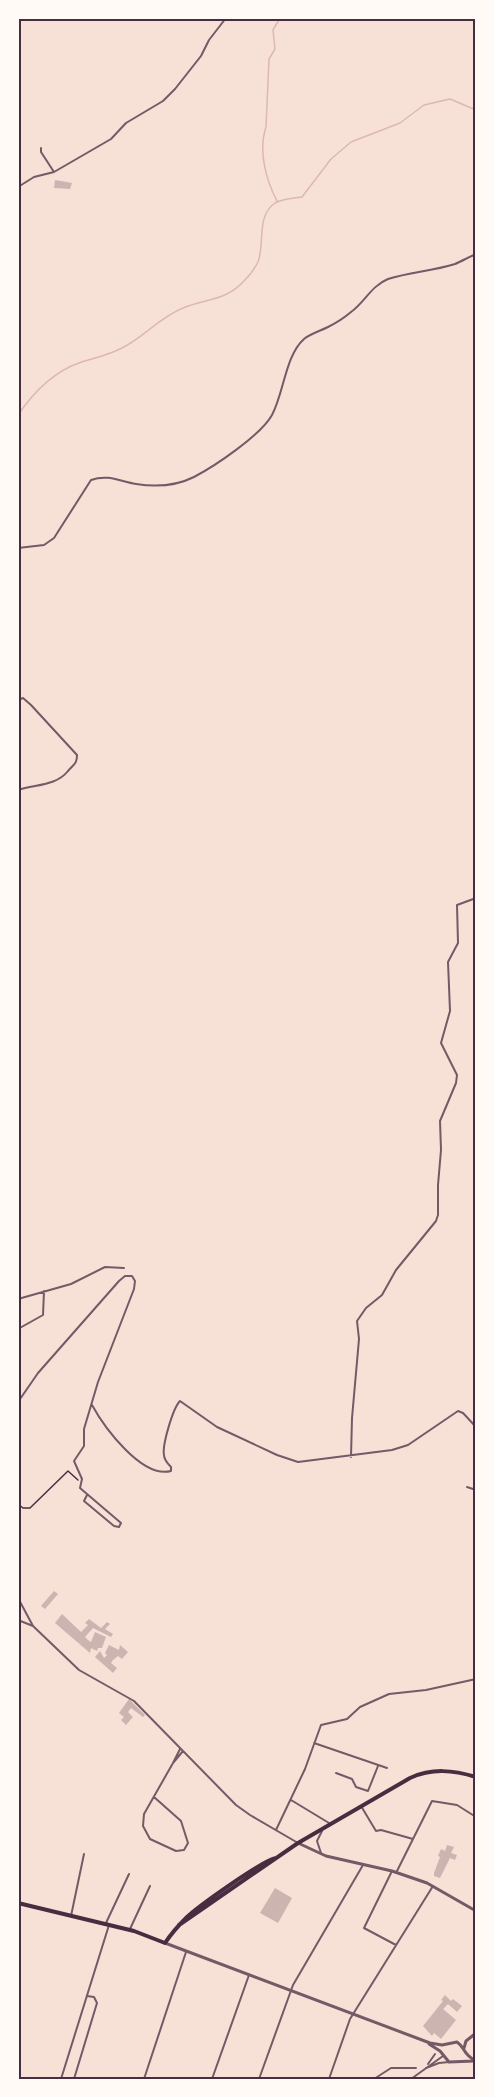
<svg xmlns="http://www.w3.org/2000/svg" width="494" height="2097" viewBox="0 0 494 2097" font-family="'Source Serif 4',serif">
  <style>
    .lines { fill: none; stroke-linecap: round; stroke-linejoin: round }
    .stream { stroke: #dcb8b0; stroke-width: 1.5 }
    .building { fill: #ccb4b1 }
    .path { stroke: #4a2c40; stroke-width: 1.5 }
    .minor { stroke: #755966; stroke-width: 2 }
    .tertiary { stroke: #755966; stroke-width: 3 }
    .secondary { stroke: #4a2c40; stroke-width: 4 }
    .neatline { fill: none; stroke: #4a2c40; stroke-width: 2 }
  </style>
  <rect width="100%" height="100%" fill="#f7e1d7"/>
  <g class="lines">
    <!-- stream -->
    <path class="stream" d="M277 201C266 180 258 151 266 127L269 59 275 49 273 30 280 18
      M18 415C33 393 53 372 79 363 94 358 109 355 122 348 144 337 160 317 183 308 204 299 226 301 244 281 249 276 255 268 258 262 265 244 256 216 275 203 282 199 294 198 302 197L331 159 351 142 400 123 424 105 450 99 476 110"/>
  </g>
  <!-- building -->
  <path class="building" d="M55 180 72 183 70 189 54 188Z
    M54 1591 58 1594 45 1609 41 1606Z
    M62 1614 81 1632 88 1625 85 1623 89 1619 101 1628 107 1622 110 1624 105 1629 113 1634 111 1637 93 1628 85 1637 88 1640 91 1642 95 1632 106 1637 102 1648H98L97 1651 91 1648 90 1653 55 1623Z
    M109 1645 119 1650 120 1645 128 1652 122 1659 118 1656 113 1660 111 1663 117 1668 113 1673 95 1657 100 1651 104 1658 107 1655 105 1653Z
    M129 1699 145 1715 143 1717 131 1708 128 1712 133 1717 126 1725 121 1720 124 1717 119 1713Z
    M447 1845 454 1847 451 1853 457 1855 455 1860 450 1858 440 1878 434 1876V1873L440 1857 438 1856 441 1849 445 1851Z
    M275 1888 292 1898 278 1923 260 1913Z
    M445 1995 451 2001 453 1999 462 2006 457 2012 448 2004 443 2009 456 2020 441 2039 434 2033 432 2036 423 2026 443 2001 441 2000Z"/>
  <g class="lines">
    <!-- path -->
    <path class="path" d="M18 1504 23 1508H30L68 1471 78 1480"/>
    <!-- minor -->
    <path class="minor" d="M41 148V152L54 172
      M18 187 34 177 54 172 111 139 126 123 163 101 175 89 201 56 209 40 226 18
      M18 548 44 545 54 538 91 480C108 474 119 481 136 484 155 487 176 486 194 477 215 466 261 435 272 415 284 393 285 356 304 339 310 334 320 331 328 327 336 323 344 318 351 312 365 302 371 286 388 279 410 272 433 271 455 264 462 261 469 257 476 254
      M18 700 23 698 31 705 77 755C77 764 74 764 68 771 56 786 36 784 18 790
      M18 1299 71 1284 105 1267 124 1268
      M18 1329 43 1315 44 1291
      M18 1402 38 1373 119 1281 125 1276H132L135 1281 134 1289 98 1382 84 1429V1446L74 1461 82 1479 80 1488 121 1523 119 1527 114 1526 84 1501 87 1495
      M92 1405C104 1427 142 1479 171 1471V1467C168 1464 164 1460 164 1455 162 1445 173 1408 180 1401L217 1427 277 1455 298 1462 392 1450 408 1445 458 1411 463 1413 476 1427
      M351 1457 352 1418 359 1339 357 1321 366 1308 382 1295 396 1270 436 1221 438 1215V1185L441 1150 440 1121 456 1083 457 1075 441 1043 450 1011 448 962 458 943 457 905 476 898
      M467 1487 476 1490
      M18 1598 33 1626 79 1670 134 1701 236 1805 250 1815 298 1843
      M18 1620 33 1626
      M314 1743 387 1768
      M180 1749 173 1763 183 1751
      M336 1773 352 1779 356 1787 368 1791 378 1766
      M154 1797 181 1821 188 1843 184 1850 176 1851 150 1839 143 1826 144 1814 173 1763
      M291 1800 329 1823
      M361 1806 376 1831 381 1830 413 1839
      M276 1830 305 1769 321 1725 347 1719 360 1707 389 1694 426 1690 476 1679
      M321 1853 317 1841 322 1831
      M392 1871 364 1928 396 1945
      M396 1873 432 1801 457 1805 476 1817
      M71 1916 84 1854
      M106 1923 129 1874
      M130 1929 150 1886
      M428 2064 435 2054
      M426 2068 439 2063 449 2062
      M61 2079 109 1925
      M74 2079 97 2003 94 1997 87 1996
      M144 2079 186 1952
      M212 2079 249 1975
      M259 2079 293 1985 363 1865
      M329 2079 350 2019 433 1886
      M374 2079 391 2068H416
      M411 2079 443 2056"/>
    <!-- tertiary -->
    <path class="tertiary" d="M298 1843 326 1856 392 1871 427 1883 476 1911
      M165 1943 430 2043 442 2045 457 2042C466 2048 462 2054 476 2061
      M429 2044 440 2051 449 2062 474 2061
      M464 2048 466 2041 476 2033"/>
    <!-- secondary -->
    <path class="secondary" d="M18 1903 134 1931 165 1943C171 1934 178 1926 186 1918 197 1907 263 1860 276 1858
      M179 1925 298 1843 410 1778C432 1768 453 1770 476 1777"/>
  </g>
  <!-- border -->
  <rect width="494" height="2097" fill="none" stroke="#fffaf5" stroke-width="39"/>
  <rect x="20" y="20" width="454" height="2058" class="neatline"/>
</svg>
